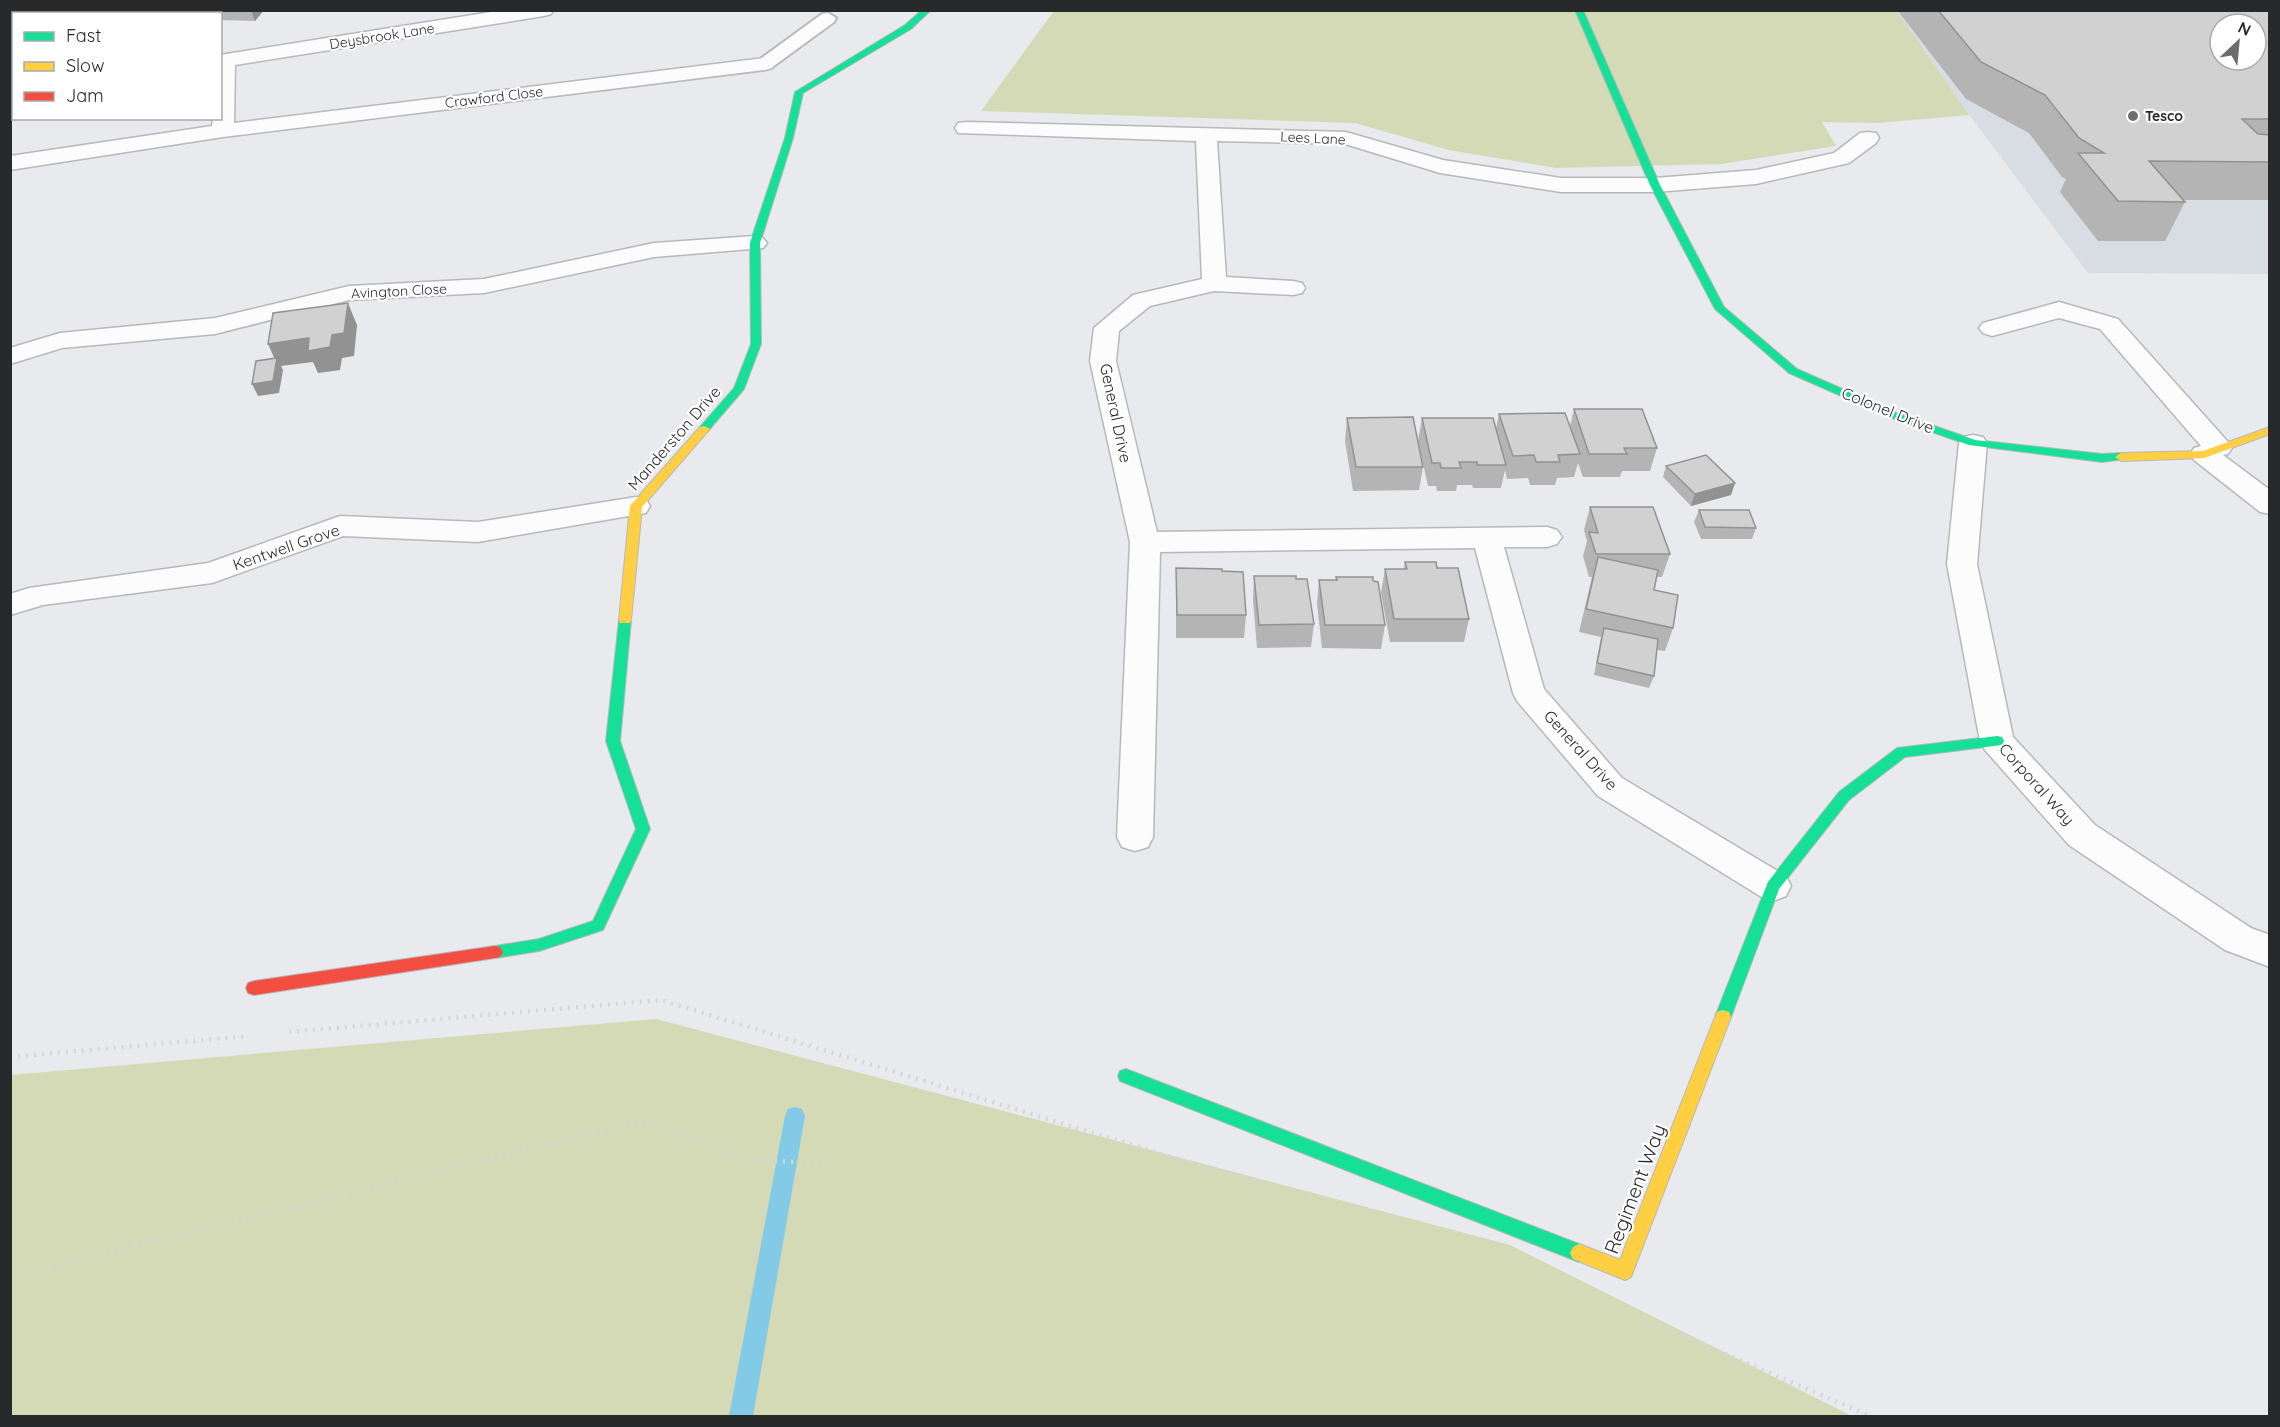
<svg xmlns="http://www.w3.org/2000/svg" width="2280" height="1427" viewBox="0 0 2280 1427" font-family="Quicksand,sans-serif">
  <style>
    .built { fill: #d8dde3; fill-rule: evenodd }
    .green { fill: #d4dab6 }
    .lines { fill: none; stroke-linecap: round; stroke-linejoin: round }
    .stream { fill: #83cae7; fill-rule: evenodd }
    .lane-casing { stroke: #b7b8ba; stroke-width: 4 }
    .street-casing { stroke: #b7b8ba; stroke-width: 3 }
    .fast-casing { stroke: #b7b8ba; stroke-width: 2 }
    .slow-casing { stroke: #b7b8ba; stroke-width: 2 }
    .jam-casing { stroke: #b7b8ba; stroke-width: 2 }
    .path { stroke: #d6d6d7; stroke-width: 4.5; stroke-dasharray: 2 6; stroke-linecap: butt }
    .lane { fill: #fcfcfc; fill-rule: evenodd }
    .street { fill: #fcfcfc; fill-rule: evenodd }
    .fast { fill: #16e098; fill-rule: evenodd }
    .slow { fill: #ffcf43; fill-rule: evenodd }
    .jam { fill: #f24e42; fill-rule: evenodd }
    .wall { fill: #b4b4b5 }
    .shaded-wall { fill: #929293 }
    .building { fill: #d1d1d2; stroke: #929293; stroke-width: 1.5; fill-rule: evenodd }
    .poi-dot { fill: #6b6d6f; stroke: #fff; stroke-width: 2 }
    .labels { text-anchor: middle; stroke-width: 4.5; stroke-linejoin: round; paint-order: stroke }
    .far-street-label { font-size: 14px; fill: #28292b; stroke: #fff }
    .far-poi-label { font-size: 14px; font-weight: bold; fill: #28292b; stroke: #fff; text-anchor: start }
    .street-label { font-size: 16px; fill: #28292b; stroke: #fff }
    .near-street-label { font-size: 20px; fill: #28292b; stroke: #fff }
  </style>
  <rect width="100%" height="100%" fill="#e8eaed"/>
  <!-- built -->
  <path class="built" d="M1891 11H2269V274L2088 273ZM2220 24H2256V60H2220Z"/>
  <!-- green -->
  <path class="green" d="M1896 10 1969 115 1878 123 1822 122 1836 146 1721 164 1556 168 1449 150 1355 123 981 111 1054 11Z
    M656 1019 1510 1245 1852 1416H11L10 1075Z"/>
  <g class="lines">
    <!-- stream -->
    <path class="stream" d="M795 1107 802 1109 805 1116 753 1416H729L785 1116 788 1109Z"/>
    <!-- lane casing -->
    <g class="lane-casing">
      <path id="lane" d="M828 13 836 18 834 22 771 68H759L756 64 759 60 822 14Z"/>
    </g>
    <!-- street casing -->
    <g class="street-casing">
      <path id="street" d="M146 10H165L163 14H144Z
        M504 10H553L551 14 544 16 235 65 234 123 765 58 772 60 775 64 772 68 765 70 223 137 10 170V156L212 126 213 118H220V55Z
        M10 76H14V88H10Z
        M966 122 1346 132 1443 160 1561 178H1655L1756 170 1834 153 1860 133 1868 132 1876 133 1879 138 1876 143 1849 163 1756 184 1655 192H1561L1440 173 1345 144 1217 141 1226 277 1293 281 1302 283 1305 288 1302 293 1293 295 1214 291 1150 306 1119 331 1116 361 1157 532 1547 527 1557 530 1562 537 1557 544 1547 547H1504L1544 689 1622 778 1786 876 1791 886 1786 896 1773 901 1760 896 1598 796 1517 701 1513 693 1475 548 1160 552 1153 837 1148 847 1135 851 1122 847 1117 837 1130 542 1090 361 1094 328 1133 295 1202 279 1196 141 958 133 955 128 958 123Z
        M755 236 763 238 767 243 763 248 654 257 484 293 349 300 215 334 62 348 10 364V348L60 333 215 318 349 286 484 279 654 243Z
        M2059 302 2118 319 2228 442 2232 448 2228 454 2223 455 2270 490V514L2260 512 2194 460 2190 454 2194 448 2201 446 2100 329 2059 318 1992 336 1983 333 1979 328 1983 323Z
        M1973 435 1983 437 1987 443 1977 564 2013 737 2095 825 2251 928 2270 935V967L2225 950 2069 845 1985 750 1980 741 1947 564 1959 443 1963 437Z
        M636 497 646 499 650 506 646 513 478 542 343 536 212 583 43 605 10 615V594L29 588 208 563 340 516 478 522Z"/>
    </g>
    <!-- fast casing -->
    <g class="fast-casing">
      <path id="fast" d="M922 10H931L911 29 803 93 793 138 760 243 761 344 744 389 708 431H700V427L734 388 751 344 750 243 785 138 795 92 905 25Z
        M1575 10H1583L1660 185 1724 307 1797 369 1897 413 1975 440 2102 454 2121 453 2127 457 2125 459 2102 462 1969 445 1889 417 1789 373 1715 309 1650 185Z
        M625 616 631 620 620 741 650 829 603 930 539 951 495 958 490 957 487 952 490 947 495 946 539 939 593 921 636 829 606 741 619 620Z
        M1997 736 2002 737 2004 741 2002 745 1905 757 1849 800 1779 889 1731 1017 1729 1022 1723 1024 1717 1022 1715 1017 1768 882 1839 792 1897 748Z
        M1126 1069 1579 1244 1585 1247 1588 1253 1585 1259 1579 1262 1120 1081 1118 1076 1120 1071Z"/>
    </g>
    <!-- slow casing -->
    <g class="slow-casing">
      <path id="slow" d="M704 426 710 429 708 431 642 507 631 620 630 623H620L619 620 630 506 700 427Z
        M2270 427V434L2204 458 2121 461 2115 457 2121 453 2203 451Z
        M1723 1010 1729 1012 1731 1017 1631 1277 1625 1280 1573 1259 1570 1253 1573 1247 1579 1244 1620 1260 1715 1017 1717 1012Z"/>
    </g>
    <!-- jam casing -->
    <g class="jam-casing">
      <path id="jam" d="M495 946 500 947 503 952 500 957 495 958 254 995 248 993 246 988 248 983 254 981Z"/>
    </g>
    <!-- path -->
    <path class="path" d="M289 1032 661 1000 1272 1188
      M10 1057 249 1036
      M10 1277 645 1120 744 1160 829 1163
      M1644 1319 1870 1416"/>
    <!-- lane -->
    <use href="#lane" class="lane"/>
    <!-- street -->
    <use href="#street" class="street"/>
    <!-- fast -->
    <use href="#fast" class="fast"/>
    <!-- slow -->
    <use href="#slow" class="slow"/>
    <!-- jam -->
    <use href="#jam" class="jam"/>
  </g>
  <!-- wall -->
  <path class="wall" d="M18 10H91L87 14H19Z
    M185 10H264L255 21 220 20V14H187Z
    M1897 10H2270V200H2184L2185 202 2165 241H2098L2060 192 2066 179 2062 177 2029 133 1966 99Z
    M1574 409 1657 448 1650 471H1622L1620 477H1583L1578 463 1574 477 1557 478 1555 485H1530L1528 478 1507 479 1505 470 1501 488H1473L1472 485H1457L1456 491H1437L1436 486H1428L1418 441 1422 418 1496 429 1499 414 1570 426Z
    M1347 418 1423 467 1419 490 1353 491 1345 441Z
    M1666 466 1735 483 1731 495 1691 506 1663 477Z
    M1590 507 1670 554 1662 577H1656L1654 590 1673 628 1665 651 1657 650 1654 676 1649 688 1594 675 1601 637 1579 632 1592 577H1589L1583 556 1587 541 1584 530Z
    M1699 510 1756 528 1752 539H1701L1694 522Z
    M1405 562 1437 568 1469 619 1464 642H1390L1381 593 1385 569H1404Z
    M1176 568 1222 571 1246 615 1244 638H1176Z
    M1254 576 1296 579 1314 624 1311 647 1257 648 1253 600Z
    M1336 577 1373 581 1385 625 1381 649 1322 648 1317 604 1319 580H1336Z"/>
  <!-- shaded-wall -->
  <path class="shaded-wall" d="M58 10H91L87 14H58L57 11Z
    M251 10H264L255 21Z
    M348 303 357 325 354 356 342 358 340 370 318 373 313 362 281 366 283 370 279 393 258 396 252 384 276 362 268 344 332 335Z
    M1735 483 1731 495 1691 506 1695 494Z"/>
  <!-- building -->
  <path class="building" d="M18 10H58L57 11H18Z
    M1938 10H2270V119H2242L2258 134 2270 135V162L2149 161 2185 202 2118 201 2078 153H2104L2079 138 2045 95 1981 62ZM2220 24H2256V60H2220Z
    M348 303 344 333 332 335 330 347 308 351 309 338 268 344 273 313Z
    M277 358 273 381 252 384 256 361Z
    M1574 409H1642L1657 448H1624L1627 454H1589Z
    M1565 413 1580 454 1558 455 1560 462H1536L1534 455 1513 456 1499 414Z
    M1413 417 1423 467H1356L1347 418Z
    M1422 418H1493L1506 465H1477V462H1459L1461 468H1441L1440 463H1432Z
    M1706 455 1735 483 1695 494 1666 466Z
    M1590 507H1653L1670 554H1596L1589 532 1598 533Z
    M1699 510H1749L1756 528 1705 527Z
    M1598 557 1658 570 1654 590 1678 595 1673 628 1586 609Z
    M1405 562H1436L1437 568H1458L1469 619H1394L1385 569H1407Z
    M1176 568 1222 569V571L1243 572 1246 615H1177Z
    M1254 576H1296V579H1307L1314 624 1259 625Z
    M1336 577H1373V581L1378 582 1385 625H1325L1319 580H1337Z
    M1604 628 1658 639 1654 676 1597 663Z"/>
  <!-- markers -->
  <circle class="poi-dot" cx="2133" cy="116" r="6"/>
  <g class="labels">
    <!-- far-street labels -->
    <g class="far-street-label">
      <text transform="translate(382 36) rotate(-9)" y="5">Deysbrook Lane</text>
      <text transform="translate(494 97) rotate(-7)" y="5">Crawford Close</text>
      <text transform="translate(1313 138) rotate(3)" y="5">Lees Lane</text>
      <text transform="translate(399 291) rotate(-3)" y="5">Avington Close</text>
    </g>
    <!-- far-poi labels -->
    <g class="far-poi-label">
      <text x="2145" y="121">Tesco</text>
    </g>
    <!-- street labels -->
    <g class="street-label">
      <text transform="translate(1888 410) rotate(22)" y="6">Colonel Drive</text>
      <text transform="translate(1116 413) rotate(78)" y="6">General Drive</text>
      <text transform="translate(674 438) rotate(-49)" y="6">Manderston Drive</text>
      <text transform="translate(286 547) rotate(-19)" y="6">Kentwell Grove</text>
      <text transform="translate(1581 750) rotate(48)" y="6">General Drive</text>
      <text transform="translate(2037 784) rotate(48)" y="6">Corporal Way</text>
    </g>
    <!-- near-street labels -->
    <g class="near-street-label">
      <text transform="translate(1635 1189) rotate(-69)" y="7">Regiment Way</text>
    </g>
  </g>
  <!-- border -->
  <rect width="2280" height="1427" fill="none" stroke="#28292b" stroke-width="24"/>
  <!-- legend -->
  <rect x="12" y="12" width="210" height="108" fill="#ffffff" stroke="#a9a9aa" stroke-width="1.5"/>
  <rect x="24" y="32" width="30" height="9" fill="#16e098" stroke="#a9a9aa" stroke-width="1.5"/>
  <text x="66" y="42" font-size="18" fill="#28292b">Fast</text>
  <rect x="24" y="62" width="30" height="9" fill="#ffcf43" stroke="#a9a9aa" stroke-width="1.5"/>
  <text x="66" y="72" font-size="18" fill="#28292b">Slow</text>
  <rect x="24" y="92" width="30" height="9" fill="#f24e42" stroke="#a9a9aa" stroke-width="1.5"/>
  <text x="66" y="102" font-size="18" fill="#28292b">Jam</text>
  <!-- north arrow -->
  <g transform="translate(2238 42) rotate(26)"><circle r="28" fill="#ffffff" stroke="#a9a9aa" stroke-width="1.5"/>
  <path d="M0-4.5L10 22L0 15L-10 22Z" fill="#6b6d6f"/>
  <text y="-9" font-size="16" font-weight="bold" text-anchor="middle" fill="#28292b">N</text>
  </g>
</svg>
